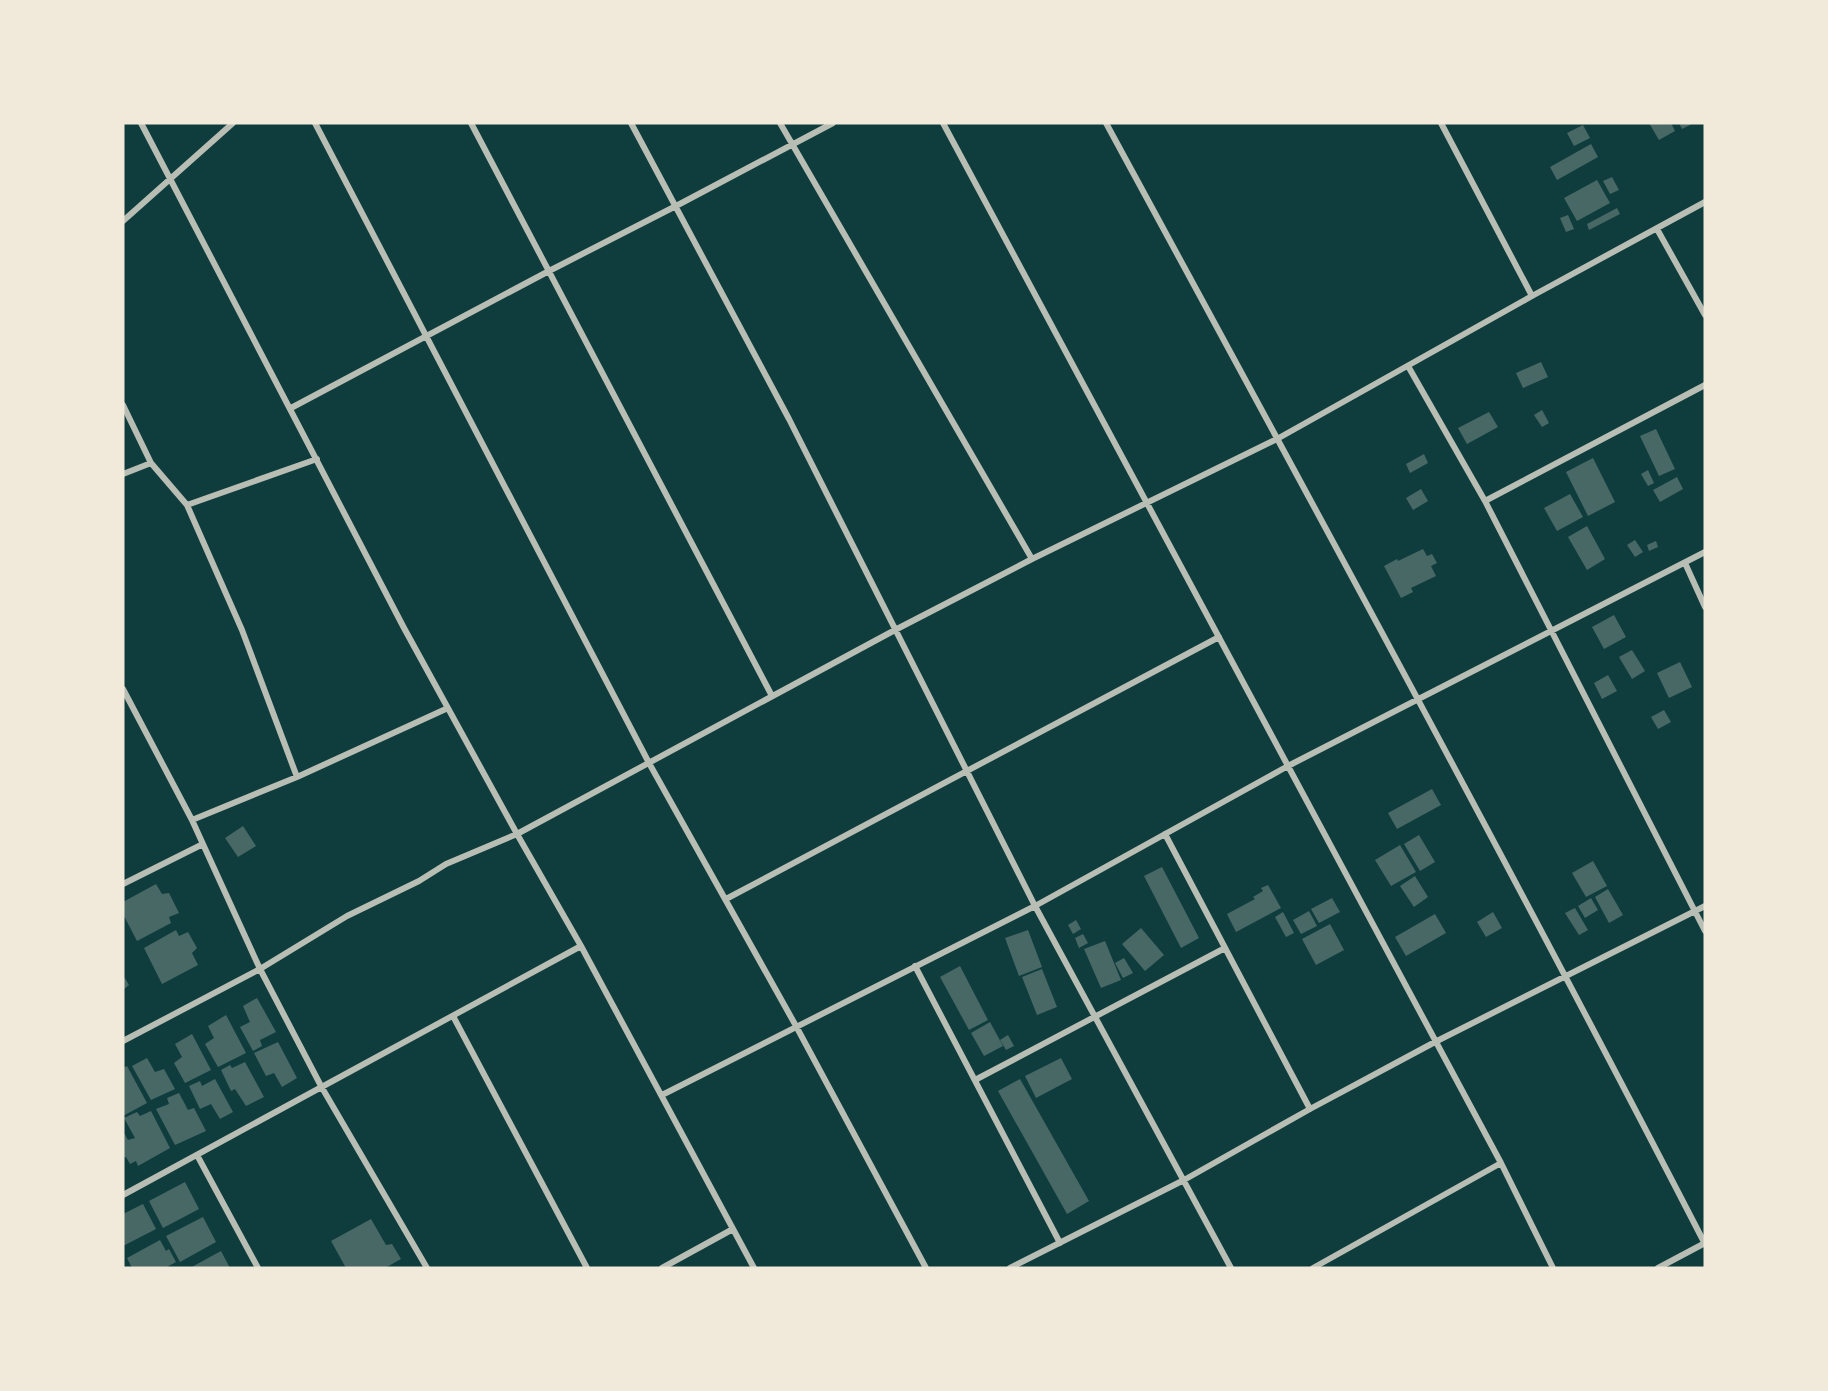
<svg xmlns="http://www.w3.org/2000/svg" width="1828" height="1391" viewBox="0 0 1828 1391" font-family="'Noto Sans',sans-serif">
  <style>
    .building { fill: #486865 }
    .lines { fill: none; stroke-linecap: round; stroke-linejoin: round }
    .minor { stroke: #b8beb3; stroke-width: 6 }
  </style>
  <rect width="100%" height="100%" fill="#0f3d3e"/>
  <!-- building -->
  <path class="building" d="M1649 123H1671L1675 131 1659 140Z
    M1679 123H1694L1682 129Z
    M1583 125 1590 138 1574 146 1567 133Z
    M1591 144 1598 157 1557 180 1550 167Z
    M1612 177 1619 190 1610 194 1603 181Z
    M1597 180 1610 203 1577 221 1564 198Z
    M1617 208 1620 214 1589 230 1587 224Z
    M1568 215 1574 229 1566 232 1560 218Z
    M1541 362 1548 377 1523 388 1516 373Z
    M1542 410 1549 423 1542 427 1534 415Z
    M1489 412 1498 427 1467 444 1458 428Z
    M1656 429 1675 469 1659 476 1640 436Z
    M1424 454 1428 463 1410 473 1406 464Z
    M1593 458 1615 502 1588 516 1566 472Z
    M1648 470 1654 483 1648 486 1641 474Z
    M1677 477 1683 489 1660 502 1653 490Z
    M1421 489 1428 501 1413 510 1406 498Z
    M1570 494 1583 517 1557 531 1544 508Z
    M1587 526 1605 559 1587 570 1568 537Z
    M1635 540 1643 552 1635 557 1627 545Z
    M1656 541 1658 547 1649 551 1647 545Z
    M1423 549 1427 556 1432 554 1437 563 1431 566 1436 576 1411 588 1413 592 1401 598 1384 566 1397 559 1398 561Z
    M1614 615 1626 637 1604 649 1592 627Z
    M1632 650 1645 671 1632 679 1619 657Z
    M1680 662 1692 687 1669 698 1657 673Z
    M1608 675 1617 691 1602 699 1594 683Z
    M1664 710 1671 722 1658 729 1651 717Z
    M1432 789 1441 805 1397 829 1388 813Z
    M243 826 256 846 238 857 225 838Z
    M1419 835 1435 862 1420 871 1404 844Z
    M1400 845 1416 872 1391 886 1375 860Z
    M1593 861 1607 886 1586 897 1572 873Z
    M1162 867 1199 938 1181 948 1144 876Z
    M1415 876 1428 897 1414 907 1400 886Z
    M156 884 162 894 169 893 179 913 169 917 171 923 137 941 123 914V902Z
    M1268 885 1281 908 1236 932 1227 914 1255 899 1253 897 1263 891 1261 888Z
    M1608 889 1623 915 1609 923 1595 897Z
    M1332 898 1340 912 1319 923 1311 909Z
    M1591 898 1598 910 1585 918 1578 906Z
    M1575 908 1588 930 1579 935 1565 913Z
    M1309 911 1317 926 1301 934 1293 920Z
    M1283 912 1294 933 1286 937 1275 917Z
    M1493 912 1502 928 1486 937 1477 922Z
    M1435 914 1446 933 1406 956 1395 937Z
    M1076 920 1081 929 1073 934 1068 925Z
    M1330 924 1344 950 1316 965 1302 939Z
    M1141 928 1164 955 1145 971 1122 944Z
    M176 930 179 936 188 932 197 948 192 953 198 965 162 984 144 948Z
    M1028 930 1042 967 1019 976 1005 938Z
    M1083 934 1088 943 1079 948 1075 938Z
    M1105 941 1121 980 1101 988 1084 949Z
    M1124 958 1133 973 1123 978 1115 963Z
    M960 966 988 1020 969 1030 940 977Z
    M1042 969 1057 1007 1037 1015 1022 977Z
    M123 975 129 985 123 990Z
    M257 998 276 1032 260 1040 262 1046 253 1051 240 1027 250 1022 243 1006Z
    M226 1015 246 1053 218 1067 205 1044 214 1038 208 1026Z
    M990 1022 1003 1046 984 1056 971 1033Z
    M192 1034 211 1070 185 1083 174 1063 182 1057 175 1044Z
    M1008 1035 1014 1046 1006 1050 1000 1040Z
    M278 1042 297 1078 282 1087 274 1073 266 1076 254 1053Z
    M147 1058 155 1072 164 1069 175 1089 151 1100 132 1066Z
    M1061 1058 1072 1079 1036 1098 1025 1076Z
    M245 1062 264 1097 246 1106 235 1089 231 1091 221 1070 230 1065 232 1068Z
    M127 1066 147 1103 123 1116V1068Z
    M215 1079 233 1112 220 1119 211 1104 200 1109 189 1086 200 1081 202 1086Z
    M1020 1079 1089 1201 1067 1214 998 1091Z
    M179 1093 188 1110 194 1108 206 1131 175 1145 156 1109 169 1104 167 1098Z
    M151 1111 170 1148 138 1166 136 1161 130 1164 126 1157 123 1158V1131L128 1140 135 1138 124 1118 137 1112 140 1116Z
    M185 1182 199 1209 163 1228 149 1201Z
    M143 1204 156 1229 123 1246V1214Z
    M203 1217 216 1242 180 1262 166 1236Z
    M371 1219 386 1245 392 1244 401 1259 385 1268H346L331 1241Z
    M160 1240 166 1251 169 1249 176 1262 165 1268H132L127 1258Z
    M221 1251 230 1268H190Z"/>
  <g class="lines">
    <!-- minor -->
    <path class="minor" d="M141 123 404 628 517 834 581 946 754 1268
      M315 123 649 763 796 1026 926 1268
      M471 123 772 696
      M631 123 789 419 1035 906 1231 1268
      M780 123 1032 559
      M943 123 1501 1163 1553 1268
      M1106 123C1308 495 1511 868 1705 1244
      M1441 123 1532 296
      M123 221 233 123
      M1657 229 1705 315
      M1408 366 1485 501 1705 931
      M123 405 151 463 187 505 242 630 297 777
      M291 408 549 271 676 206 833 123
      M123 474 151 463
      M1485 501 1705 385
      M187 505 317 459
      M1685 563 1705 607
      M123 689 192 820 260 969 321 1086 427 1268
      M192 820 297 777 448 708
      M1165 834 1310 1109
      M123 884 203 844
      M726 899 1219 637
      M915 966 1060 1243
      M453 1016 587 1268
      M123 1041 260 969 347 916 419 881 446 864 517 834 895 630 1032 559 1277 439 1532 296 1705 202
      M975 1080 1225 948
      M662 1095 1035 906 1288 766 1705 552
      M197 1155 258 1268
      M123 1195 581 946
      M662 1268 733 1229
      M1010 1268 1184 1180 1310 1109 1435 1042 1705 906
      M1313 1268 1501 1163
      M1658 1268 1705 1243"/>
  </g>
  <!-- border -->
  <rect width="1828" height="1391" fill="none" stroke="#f1e9da" stroke-width="249"/>
</svg>
